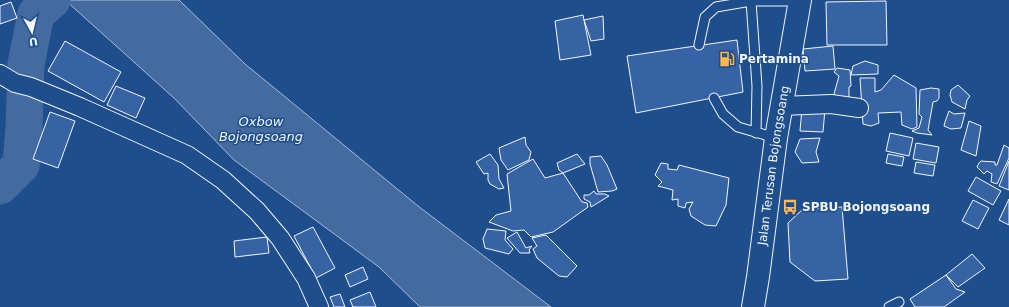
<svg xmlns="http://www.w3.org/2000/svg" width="1009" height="307" viewBox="0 0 1009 307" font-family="'DejaVu Sans',sans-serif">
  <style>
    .water { fill: #446ba0; stroke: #a8bbd7 }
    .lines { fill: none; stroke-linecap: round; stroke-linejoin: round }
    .river { stroke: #446ba0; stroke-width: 37 }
    .building { fill: #3563a3; stroke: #f2f6ff }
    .service-casing { stroke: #f2f6ff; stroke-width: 11 }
    .minor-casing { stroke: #f2f6ff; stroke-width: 20 }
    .primary-casing { stroke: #f2f6ff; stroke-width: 24 }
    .service { stroke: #1f4e8c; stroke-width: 9 }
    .minor { stroke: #1f4e8c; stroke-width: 18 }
    .primary { stroke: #1f4e8c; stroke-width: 22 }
    .labels { text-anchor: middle; stroke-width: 3; stroke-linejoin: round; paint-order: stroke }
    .poi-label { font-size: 12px; font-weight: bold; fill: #f2f6ff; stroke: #1f4e8c; text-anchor: start }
    .street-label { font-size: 12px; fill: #f2f6ff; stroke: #1f4e8c }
    .water-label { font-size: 13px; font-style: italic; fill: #f2f6ff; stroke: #1f4e8c }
  </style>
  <rect width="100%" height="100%" fill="#1f4e8c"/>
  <!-- water -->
  <path class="water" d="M65 0H179L245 64 418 206 551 307H420L379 267 234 160 174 98Z"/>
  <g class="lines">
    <!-- river -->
    <path class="river" d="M0 186 21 165 24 128 26 64 36 14 52 0"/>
  </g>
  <!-- building -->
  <path class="building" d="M886 1 887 45H827L826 2Z
    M11 2 17 18 0 24V6Z
    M583 15 591 55 560 60 555 21Z
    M603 16 604 39 591 41 584 20Z
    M737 40 743 92 636 113 627 56Z
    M65 41 121 72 104 102 48 71Z
    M833 46 835 69 805 71 803 49Z
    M865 61 878 65V74L851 75 853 66Z
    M837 68 850 70 851 86 849 87V104L836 103 834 94 839 76 834 72Z
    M894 75 916 88 917 127 912 129 902 125 901 112 878 113 879 123 871 126 863 124 860 78H875V92L881 90Z
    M958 85 970 96 967 100 965 109 952 102 950 95 951 90Z
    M116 86 145 98 136 118 107 105Z
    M931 88 939 89V98L937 101 933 102 928 130 932 135 917 133 912 131 919 128 922 117 919 114 920 90Z
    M802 108 825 109 823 132 800 131Z
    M949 111 954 114 965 113 961 128 951 129 944 126 945 122Z
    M50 112 75 121 58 168 33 159Z
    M969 121 981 126 976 156 961 150Z
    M890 133 913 138 909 156 886 151Z
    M525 137 526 145 531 152 529 160 508 170 501 160 499 148Z
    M820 138 816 152 819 162 802 163 795 152 800 139Z
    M916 143 939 147 936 163 913 159Z
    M1004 145 1009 148V158L997 184 991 182 992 174 987 171 984 174 977 167 979 163 981 161 995 162V165H997Z
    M490 154 498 165 499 179 504 188 499 189 490 184 488 180V173L484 174 476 162Z
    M577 154 585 164 563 173 559 170 557 163Z
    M888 154 904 157 902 166 886 163Z
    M601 156 607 165 617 189 612 191 598 192 590 164V157Z
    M533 159 545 178 563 173 582 202 587 203 588 207 553 232 531 237 524 230 513 231 489 222 496 215 511 211 507 174Z
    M1009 161V190L999 186Z
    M916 162 935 165 933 176 914 173Z
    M661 163 668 164V169L677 170 679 165 729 178 726 205 716 226 705 225 691 216 689 209 693 202 686 203 685 208 678 206V199L672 200 673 190 658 186 662 182 655 175Z
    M976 177 1001 191 993 205 968 191Z
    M594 191 596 194H605L609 196 591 207 590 202 584 199V195H589Z
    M1009 199V225L999 220Z
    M973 200 989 208 978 229 962 221Z
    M842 207 848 279 815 281 790 262 788 223 803 209Z
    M313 227 335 268 316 278 294 236Z
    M487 229 506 231 505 240 513 249 509 254 485 248 483 239Z
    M517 232 526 248 532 246 529 250 530 253H520L507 238Z
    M546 235 577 266 567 277 559 276 537 258 533 249 537 246 532 238Z
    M267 237 269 253 235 257 234 241Z
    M972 254 985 268 958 287 946 275Z
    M363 267 368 279 350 287 345 275Z
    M946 275 956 289 965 292 944 307H915L910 299Z
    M370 292 376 307H353L350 300Z
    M340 294 345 307H334L330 297Z"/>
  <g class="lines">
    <!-- service casing -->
    <g class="service-casing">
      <path id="service" d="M751 1 757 86 756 133
        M699 45 705 17 716 7 751 1H800
        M714 98 723 114 738 127 776 138
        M889 307 899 302"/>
    </g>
    <!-- minor casing -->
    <g class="minor-casing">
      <path id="minor" d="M0 74 15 83 31 87 80 107 187 155 223 180 257 211 280 238 306 278 319 307
        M781 106 831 104 859 108"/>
    </g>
    <!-- primary casing -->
    <g class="primary-casing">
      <g id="primary">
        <path id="s1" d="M753 307 758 277 776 138 800 0"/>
      </g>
    </g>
    <!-- service -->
    <use href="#service" class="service"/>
    <!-- minor -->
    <use href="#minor" class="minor"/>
    <!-- primary -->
    <use href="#primary" class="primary"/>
  </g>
  <!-- icons -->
  <defs>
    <g id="fuel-bare" transform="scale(1.2)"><path d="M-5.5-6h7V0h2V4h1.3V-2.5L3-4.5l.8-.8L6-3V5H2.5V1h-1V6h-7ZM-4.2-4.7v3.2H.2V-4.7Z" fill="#ffb74d" stroke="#1f4e8c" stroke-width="2.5" paint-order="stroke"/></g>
    <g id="bus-bare" transform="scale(1.2)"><path d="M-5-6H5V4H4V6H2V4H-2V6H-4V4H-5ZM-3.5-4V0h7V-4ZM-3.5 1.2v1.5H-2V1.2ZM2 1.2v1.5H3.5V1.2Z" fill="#ffb74d" stroke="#1f4e8c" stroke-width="2.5" paint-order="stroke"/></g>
  </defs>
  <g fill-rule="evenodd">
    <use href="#fuel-bare" x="727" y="59"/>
    <use href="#bus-bare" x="790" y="207"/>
  </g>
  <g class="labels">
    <!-- poi labels -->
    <g class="poi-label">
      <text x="739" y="63">Pertamina</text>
      <text x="802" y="211">SPBU Bojongsoang</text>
    </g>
    <!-- street labels -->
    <g class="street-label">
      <text dy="4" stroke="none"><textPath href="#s1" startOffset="143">Jalan Terusan Bojongsoang</textPath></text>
    </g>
    <!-- water labels -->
    <g class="water-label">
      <text x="261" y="126">Oxbow<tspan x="261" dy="15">Bojongsoang</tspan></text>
    </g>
  </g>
  <!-- north arrow -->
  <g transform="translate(32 32) rotate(172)" stroke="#1f4e8c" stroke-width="3" paint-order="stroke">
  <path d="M0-3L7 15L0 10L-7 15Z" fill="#f2f6ff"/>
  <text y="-6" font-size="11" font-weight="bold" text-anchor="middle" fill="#f2f6ff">U</text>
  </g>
</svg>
